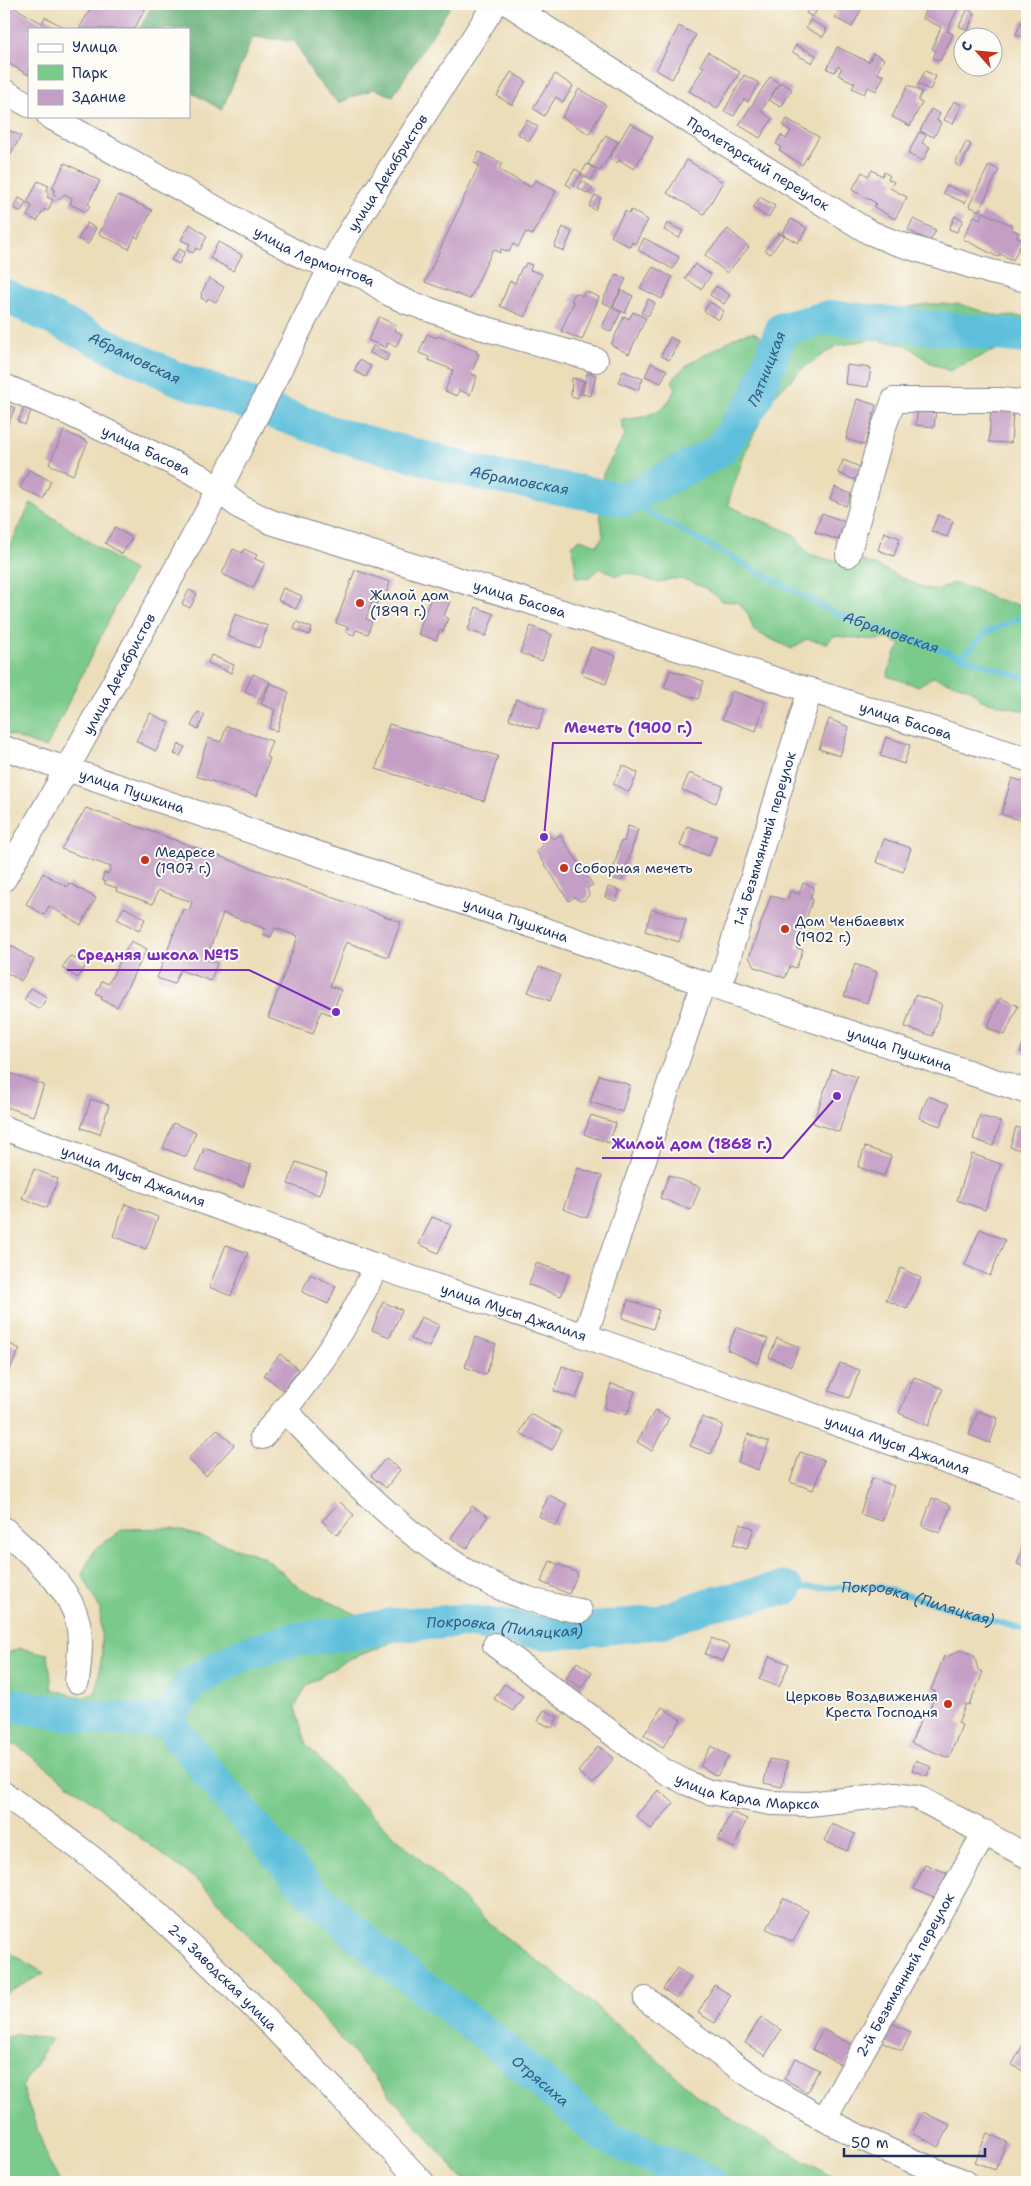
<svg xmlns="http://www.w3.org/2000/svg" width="1031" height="2186" viewBox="0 0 1031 2186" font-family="'Shantell Sans',sans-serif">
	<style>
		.green { fill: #7aca8b; stroke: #4a7c74 }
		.forest { fill: #63ae77; stroke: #3f6e6a }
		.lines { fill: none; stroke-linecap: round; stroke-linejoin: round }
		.stream { stroke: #5dbfdb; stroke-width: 5.5 }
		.river { stroke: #5dbfdb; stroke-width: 34 }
		.building { fill: #c49ec4 }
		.minor-casing { stroke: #84868c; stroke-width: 26 }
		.minor { stroke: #fff; stroke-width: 24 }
		.poi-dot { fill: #c8321e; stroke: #fdfcf7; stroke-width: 2 }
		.labels { text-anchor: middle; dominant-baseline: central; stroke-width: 4; stroke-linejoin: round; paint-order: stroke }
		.street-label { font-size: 14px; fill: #1b2f5e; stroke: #fdfcf7 }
		.poi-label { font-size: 14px; fill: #1b2f5e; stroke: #fdfcf7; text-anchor: start }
		.water-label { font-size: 15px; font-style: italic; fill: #2f5a84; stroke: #fdfcf7 }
		.leader { fill: none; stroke: #7b2cbf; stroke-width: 2 }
		.callout-dot { fill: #7b2cbf; stroke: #fdfcf7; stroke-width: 2 }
		.callout-label { font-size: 15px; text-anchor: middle; font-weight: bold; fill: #7b2cbf; stroke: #fdfcf7; stroke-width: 4; stroke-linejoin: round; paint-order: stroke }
	</style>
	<rect width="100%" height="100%" fill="#fdfcf7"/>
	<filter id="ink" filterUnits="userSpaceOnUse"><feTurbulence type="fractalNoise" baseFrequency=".02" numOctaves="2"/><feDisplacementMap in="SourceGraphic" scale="10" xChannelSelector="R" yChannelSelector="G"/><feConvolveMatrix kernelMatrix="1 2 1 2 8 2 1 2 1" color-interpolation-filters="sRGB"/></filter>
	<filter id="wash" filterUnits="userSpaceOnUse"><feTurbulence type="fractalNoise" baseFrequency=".0096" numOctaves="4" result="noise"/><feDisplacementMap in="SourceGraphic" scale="20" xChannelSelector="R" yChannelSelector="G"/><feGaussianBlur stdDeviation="1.12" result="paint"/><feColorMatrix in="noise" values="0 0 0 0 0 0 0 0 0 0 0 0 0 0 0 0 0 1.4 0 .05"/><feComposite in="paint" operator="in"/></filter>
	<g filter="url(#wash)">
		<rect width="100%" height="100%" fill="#ecddb9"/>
		<path class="green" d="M927,304H960L993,315L1027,317V370L1023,353L1012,345L988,353L949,371L929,362L906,345L871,339L836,346L803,368L773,397L747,447L729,500V506L795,535L807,553L829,560L856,559L877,566L924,588L939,590L952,583L975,589L992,598L1027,607V712L981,700L970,689L933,677L918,686L887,676L894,656L901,645L890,639L876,640L834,636L827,643L807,639L792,649L754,631L748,614L737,602L721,601C708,586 678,572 659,583L628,573L616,576L600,568L590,577L577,578L572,545L580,539L597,545L603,536L599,505L603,474L625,435L621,420C645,417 668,414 675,387L672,381C684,364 700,357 719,347C732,340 738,333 754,332C771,345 769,337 785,334C791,333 795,337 802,334L798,321L806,316H826L850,311L875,313Z
			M31,503L133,571L46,748L4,733V558Z
			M173,1528L264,1557L300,1588L358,1615L424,1623L388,1644L347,1660L307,1685L295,1707L306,1744L360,1804L500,1933L579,1992L653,2055L698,2096L759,2136L831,2175L849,2182H466L304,1997L202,1884L19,1747L4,1741V1655L19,1648L48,1654L52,1689L82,1698L96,1692L102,1654L100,1609L82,1574L94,1550L123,1529Z
			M4,1949L44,1973L4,1995Z
			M18,2034L51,2039L22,2087L49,2162L60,2182H4V2038Z"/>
		<path class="forest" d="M153,4H452L393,96L374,89L338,103L314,77L295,41L253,37L222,110L189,91V29H139Z"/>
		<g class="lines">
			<g class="stream">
				<path id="s1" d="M625,500L837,614L1027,679"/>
				<path d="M962,657L985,633L1027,615"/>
				<path id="s2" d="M786,1588L880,1587L1027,1631"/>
				<path d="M656,2159L662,2182"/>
			</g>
			<g class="river">
				<path id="s3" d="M4,295L176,378L335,434L487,475L625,500L719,451L755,400L782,329L830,317L1027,337"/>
				<path id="s4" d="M4,1704L103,1719L167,1721L190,1684L243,1654L297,1639L353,1633L392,1625L464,1621L545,1633L604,1628L660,1622L707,1605L786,1588"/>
				<path id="s5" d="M167,1721L218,1785L310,1891L384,1958L483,2032L606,2137L709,2182"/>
			</g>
		</g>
		<g id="blocks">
			<path class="building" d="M4,4H8L42,23L45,17L67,29H29V75L4,61Z
				M93,4H148L134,29H79Z
				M811,4H820L813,17L806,13Z
				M843,4H848L861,10L852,27L835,18Z
				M929,4H960L947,31L953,34L940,61L933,58L936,51L932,49L941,27L922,18Z
				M968,9L974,13L968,31L959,26Z
				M1023,19L1027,21V25L1022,37L1016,34Z
				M810,20L827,29L823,37L806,28Z
				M679,26L696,35L672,79L656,70Z
				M964,33V35L968,38H964V52L956,48Z
				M796,45L816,55L812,63L792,52Z
				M837,47L869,62L873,53L884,59L877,73L884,76L876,91L868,87L864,94L852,88L855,83L838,75L842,68L838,66L835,72L827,69Z
				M708,52L740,72L717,109L689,91L704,67L700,65Z
				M925,71L936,76L930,90L918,84Z
				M511,72L526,81L512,105L497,96Z
				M555,74L573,86L563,102L556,97L544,116L533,108Z
				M744,75L759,83L748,102L744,99L734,116L724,111Z
				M770,77L779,83L761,111L772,119L760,138L739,125Z
				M781,82L792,89L781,107L769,100Z
				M908,85L922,92L918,101L922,103L910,126L892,117Z
				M579,89L606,105L589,134L562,117Z
				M954,101L962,105L953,124L944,120Z
				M931,109L940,114L937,120L941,123L934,137L920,131Z
				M787,119L819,137L802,165L779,150L781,147L776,144L781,135L786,139L791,131L783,126Z
				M527,120L538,127L529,141L518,134Z
				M630,123L653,137L634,169L619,160L617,163L609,158Z
				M4,128L21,136L4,166Z
				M919,132L926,135L922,143L930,147L923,161L908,154Z
				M606,135L618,142L600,171L588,164Z
				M966,142L971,144L961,167L955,164Z
				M479,152L502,163L499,170L531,187L535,180L556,191L532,235L526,232L518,247L513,244L509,252L501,249L500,253L493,249L470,299L425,282L479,165L474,163Z
				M687,160L723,182L704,214L667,193Z
				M65,163L100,181L88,204L90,205L86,212L70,204L72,198L64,194L60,200L53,193L55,189L52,188Z
				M587,164L597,170L591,180L581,174Z
				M989,165L999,170L979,211L969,206Z
				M575,169L582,173L572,188L566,184Z
				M872,170L882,176L884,172L890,176L888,179L894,182L890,188L907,197L895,219L874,207L876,203L852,190L862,172L868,176Z
				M38,181L49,186L46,192L49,194L47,197L53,200L48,211L44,209L37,221L27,216L32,206L27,203Z
				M582,181L593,188L589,194L578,188Z
				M947,185L968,195L965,203L943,193Z
				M118,195L152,210L138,238L135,236L129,249L99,234Z
				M595,195L601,198L595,210L589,206Z
				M760,197L775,206L768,218L753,208Z
				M19,198L26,202L21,212L14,208Z
				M631,210L648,220L635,244L632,242L630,247L611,236L625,211L629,214Z
				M983,212L1013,226L1011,229L1019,233L1017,237L1023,240L1013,260L1000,254L998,257L963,239L974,216L980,219Z
				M955,216L963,220L957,232L949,229Z
				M791,219L807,228L798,243L782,234Z
				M913,219L936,230L930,241L908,230Z
				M87,223L96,228L88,244L78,239Z
				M667,223L683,231L679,238L664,230Z
				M190,224L207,236L200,250L196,248L193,253L187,250L190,244L181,240Z
				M563,227L572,232L564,251L554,247Z
				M728,229L749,247L727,273L705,255Z
				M779,233L784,236L770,254L765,250Z
				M644,238L679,257L673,269L638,250Z
				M218,242L242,255L233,271L210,258Z
				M179,249L185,252L179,264L171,260Z
				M526,263L532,265L530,270L542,274L525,317L500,306L510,281L515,283L522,267H524Z
				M695,264L711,275L701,289L685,278Z
				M653,267L672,277L662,299L640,288Z
				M616,274L626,279L612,307L602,302Z
				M209,278L224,287L216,302L208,298L207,301L201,298L202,295L201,294Z
				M716,286L730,295L724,304L710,295Z
				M621,290L633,296L625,313L613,307Z
				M585,291L599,297L582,340L561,331L574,302L571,301L575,293L583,296Z
				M648,299L655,303L648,316L641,313Z
				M710,302L724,311L718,320L704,311Z
				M611,308L621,312L611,332L602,327Z
				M633,312L646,318L629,354L611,345L624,316L629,319Z
				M379,317L396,325L394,330L402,334L396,347L388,343L386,348L368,340Z
				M427,334L437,338L438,336L477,351L476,353L479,354L471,374L477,376L470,395L459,390L457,396L445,391L453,370L428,360L429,357L419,353Z
				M670,337L679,342L669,360L661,356Z
				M373,346L389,354L386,361L370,353Z
				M359,360L371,366L366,377L354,371Z
				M651,363L667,370L661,383L645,376Z
				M847,365L871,368L868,387L845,384Z
				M623,371L643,379L638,390L618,382Z
				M587,373L596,375L591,396L582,394Z
				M572,378L584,381L578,398L571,396Z
				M857,399L876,405L865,445L846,439Z
				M4,403L15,408L4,434Z
				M918,407L936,409L934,427L916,425Z
				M24,408L31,411L25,425L18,422Z
				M991,409L1013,411L1011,443L989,442Z
				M64,431L88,442L73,475L49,464Z
				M843,460L860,467L855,480L838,473Z
				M29,470L51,481L43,499L20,488Z
				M835,487L851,494L846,506L830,499Z
				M822,513L845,522L838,540L815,532Z
				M938,515L953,521L947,537L931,531Z
				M115,527L132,538L122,554L105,543Z
				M884,532L900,538L894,556L878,550Z
				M233,549L242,553L244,549L257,555L255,559L265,563L253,588L222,574Z
				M355,570L390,582L386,595L381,593L377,604L372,602L366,619L372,621L368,634L356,630L354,635L346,632L348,627L336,623Z
				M283,588L302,596L296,609L278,600Z
				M189,590L197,594L190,608L182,604Z
				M432,594L450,601L444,616L448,618L443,632L440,630L436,640L418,634Z
				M476,607L494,614L486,636L468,630Z
				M235,614L268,626L259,648L227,636Z
				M297,622L312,628L309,635L294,629Z
				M531,626L552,635L542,661L520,653Z
				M591,647L616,656L606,684L581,675Z
				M211,655L234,665L231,673L208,663Z
				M670,670L704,681L698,699L664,688Z
				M253,674L270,682L261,699L245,691Z
				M270,683L289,692L277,731L269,729L275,710L261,704Z
				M732,691L765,702L756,731L722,719Z
				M516,699L545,709L538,729L509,719Z
				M198,712L205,715L198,729L191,726Z
				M150,713L170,723L156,751L136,741Z
				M829,719L849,727L840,756L819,749Z
				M389,724L498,756L484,801L376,769Z
				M227,726L272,741L266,757L270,758L257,796L196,776L208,738L221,742Z
				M886,737L910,745L904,764L880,756Z
				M179,744L185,747L180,756L174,754Z
				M623,765L638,773L629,792L613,784Z
				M689,773L723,786L716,803L682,790Z
				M1012,778L1027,783L1026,822L1001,814Z
				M86,808L401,922L388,957L346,942L330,986L341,990L332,1015L321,1011L313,1034L268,1018L298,936L275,928L271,937L263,934L265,929L223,913L206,959L217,963L211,981L180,970L174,984L157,978L183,909L189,911L192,902L158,890L153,904L116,891L117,888L105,884V882L102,880L104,873L108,874L111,867L61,849Z
				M628,826L638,829L622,881L611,878L621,841L624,842Z
				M687,826L716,836L709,856L680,846Z
				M548,835L554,839L560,835L593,885L587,888L589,895L585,900L580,901L574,897L569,901L536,851L542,847L541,839Z
				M884,839L911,848L903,872L876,862Z
				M43,873L67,887L69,883L96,898L81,925L49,906L44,915L26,904Z
				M803,883L814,887L810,898L813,899L796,948L803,950L796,968L790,966L785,978L755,967L749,957L771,895L787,901L790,891L799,894Z
				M608,887L620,890L616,901L605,897Z
				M124,907L145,919L139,931L117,919Z
				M652,909L686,920L679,942L645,931Z
				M4,941L34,960L21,981L4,971L6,965L4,963Z
				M131,941L147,949L117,1007L101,999L102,997L96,994L102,981L108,984Z
				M70,956L86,965L78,978L62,968Z
				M855,964L877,972L867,1003L844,996Z
				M539,967L560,975L550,1001L528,992Z
				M31,988L47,997L40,1009L24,1000Z
				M915,995L942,1004L933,1036L905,1027Z
				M1000,998L1018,1006L1005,1035L987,1028Z
				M1027,1031V1054L1020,1052Z
				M832,1069L857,1077L839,1132L813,1123Z
				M6,1072L44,1085L33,1116L4,1106V1079Z
				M599,1075L630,1085L622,1112L590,1102Z
				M928,1096L949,1104L940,1126L919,1118Z
				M91,1099L109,1105L100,1134L81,1128Z
				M591,1115L616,1123L609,1143L584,1134Z
				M980,1116L1001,1122L993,1146L973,1139Z
				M173,1123L196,1132L186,1157L163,1148Z
				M1016,1127L1027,1131V1152L1010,1147Z
				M865,1147L891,1156L884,1176L858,1167Z
				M204,1148L251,1165L243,1187L196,1170Z
				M972,1154L1001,1164L985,1210L957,1200Z
				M296,1162L327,1173L319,1195L288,1184Z
				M578,1168L602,1176L587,1218L563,1209Z
				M34,1169L58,1179L47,1208L22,1198Z
				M669,1175L700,1187L691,1210L660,1198Z
				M125,1204L158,1217L146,1249L113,1236Z
				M432,1217L451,1225L438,1253L419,1244Z
				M980,1229L1005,1240L990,1276L965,1265Z
				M226,1245L248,1253L231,1296L209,1287Z
				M536,1263L569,1274L561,1296L529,1285Z
				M901,1268L921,1278L907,1309L886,1300Z
				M310,1274L336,1286L328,1304L302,1292Z
				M628,1300L659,1310L653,1329L622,1318Z
				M383,1302L402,1310L390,1337L372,1330Z
				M421,1317L439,1325L429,1347L411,1339Z
				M736,1327L768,1339L758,1363L727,1350Z
				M475,1337L496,1344L486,1375L465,1367Z
				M777,1338L799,1347L791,1366L769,1357Z
				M4,1341L20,1349L9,1371L4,1369Z
				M280,1354L299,1370L283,1390L264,1375Z
				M840,1363L860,1370L849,1398L829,1391Z
				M562,1366L585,1374L576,1398L554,1391Z
				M914,1377L943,1389L928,1426L899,1413Z
				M611,1384L635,1391L627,1415L604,1408Z
				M655,1410L669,1418L652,1451L637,1442Z
				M978,1411L998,1418L990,1443L969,1435Z
				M530,1414L562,1430L552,1450L520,1433Z
				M702,1417L723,1425L711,1454L690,1446Z
				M217,1429L234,1445L206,1476L188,1459Z
				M748,1434L769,1442L758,1470L738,1462Z
				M800,1452L824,1460L813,1490L790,1482Z
				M386,1458L400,1470L386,1488L371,1476Z
				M872,1478L894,1486L882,1521L860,1514Z
				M549,1495L567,1504L556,1526L539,1516Z
				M932,1498L951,1505L940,1533L922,1526Z
				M340,1502L354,1515L337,1535L322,1521Z
				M472,1506L488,1516L467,1548L451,1538Z
				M740,1524L754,1528L747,1549L733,1545Z
				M1027,1535V1568L1017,1564Z
				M550,1561L578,1573L569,1594L541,1582Z
				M712,1638L730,1646L723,1661L705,1654Z
				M960,1650L974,1655L978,1670L983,1672L969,1705L966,1704L958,1723L962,1725L949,1758L911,1743L925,1710L929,1711L936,1692L931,1690L944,1656L947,1657Z
				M770,1656L789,1664L779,1687L759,1679Z
				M577,1662L592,1672L581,1688L566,1678Z
				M504,1684L523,1696L513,1711L494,1699Z
				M662,1707L681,1720L663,1747L644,1735Z
				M544,1710L558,1717L552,1728L538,1721Z
				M598,1746L614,1758L593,1784L578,1772Z
				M711,1746L729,1756L717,1776L700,1766Z
				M769,1759L787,1762L782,1787L764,1783Z
				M916,1760L931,1767L927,1776L912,1770Z
				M658,1790L674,1803L651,1829L636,1816Z
				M731,1812L747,1819L734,1848L718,1840Z
				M832,1824L855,1834L847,1851L824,1841Z
				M925,1864L947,1873L936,1899L914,1889Z
				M783,1898L808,1911L793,1942L767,1929Z
				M677,1968L691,1977L677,1998L663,1989Z
				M714,1985L731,1995L715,2023L698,2013Z
				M761,2017L781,2030L765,2056L745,2043Z
				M887,2021L911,2032L902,2051L879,2040Z
				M823,2029L856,2047L845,2067L812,2049Z
				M1027,2037V2073L1012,2065Z
				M796,2058L819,2070L807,2092L784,2079Z
				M923,2112L950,2125L939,2147L912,2133Z
				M987,2133L1007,2142L995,2170L975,2162Z"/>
		</g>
	</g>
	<g filter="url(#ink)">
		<use href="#blocks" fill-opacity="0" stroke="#84868c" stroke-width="1"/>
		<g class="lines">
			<g class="minor-casing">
				<g id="minor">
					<path id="s6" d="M509,4L694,124L869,232L893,242L991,272L1027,280"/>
					<path d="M4,91L29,105"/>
					<path id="s7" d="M49,116L304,257L365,277L390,294L407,302L480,327L596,360"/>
					<path id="s8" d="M4,386L66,412L200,476L240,507L271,522L537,604L1027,759"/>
					<path d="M848,555L883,429L894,400H1001L1027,403"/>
					<path id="s9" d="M4,748L1027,1092"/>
					<path id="s10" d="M4,879L67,769L219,490L344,241L495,4"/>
					<path id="s11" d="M719,988L810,690"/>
					<path id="s12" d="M4,1128L376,1266L585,1336L1027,1490"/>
					<path d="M585,1336L703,983"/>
					<path d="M285,1410C356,1485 430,1567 532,1600C548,1605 564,1608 580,1611"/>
					<path d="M262,1437C306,1385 349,1329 376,1266"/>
					<path d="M4,1529C30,1555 70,1585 78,1623C82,1642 79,1662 77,1681"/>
					<path id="s13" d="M495,1645L613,1734L664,1771L687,1783L709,1792L771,1803L809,1804L897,1794L917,1797L1027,1856"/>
					<path id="s14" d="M4,1794C44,1823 85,1850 122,1883C228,1975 325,2081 422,2182"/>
					<path d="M646,1999C692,2034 737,2069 786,2098C843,2131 904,2159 965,2182"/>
					<path id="s15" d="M825,2118L985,1832"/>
				</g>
			</g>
			<use href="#minor" class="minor"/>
		</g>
	</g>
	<g class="poi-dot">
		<circle cx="360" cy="603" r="5"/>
		<circle cx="145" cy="860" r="5"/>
		<circle cx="564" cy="868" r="5"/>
		<circle cx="785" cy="929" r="5"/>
		<circle cx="948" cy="1704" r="5"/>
	</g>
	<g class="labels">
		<g class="street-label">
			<text stroke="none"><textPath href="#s6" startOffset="296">Пролетарский переулок</textPath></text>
			<text stroke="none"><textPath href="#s10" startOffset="804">улица Декабристов</textPath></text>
			<text stroke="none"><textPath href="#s7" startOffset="301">улица Лермонтова</textPath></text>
			<text stroke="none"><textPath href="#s8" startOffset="156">улица Басова</textPath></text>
			<text stroke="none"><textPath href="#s8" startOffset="561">улица Басова</textPath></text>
			<text stroke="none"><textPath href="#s10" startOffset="235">улица Декабристов</textPath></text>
			<text stroke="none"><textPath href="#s8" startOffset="966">улица Басова</textPath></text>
			<text stroke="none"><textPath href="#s9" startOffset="135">улица Пушкина</textPath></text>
			<text stroke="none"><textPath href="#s11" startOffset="156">1-й Безымянный переулок</textPath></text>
			<text stroke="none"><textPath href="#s9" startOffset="540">улица Пушкина</textPath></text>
			<text stroke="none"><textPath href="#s9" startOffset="945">улица Пушкина</textPath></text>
			<text stroke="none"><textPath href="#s12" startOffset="138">улица Мусы Джалиля</textPath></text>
			<text stroke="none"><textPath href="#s12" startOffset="542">улица Мусы Джалиля</textPath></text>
			<text stroke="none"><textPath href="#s12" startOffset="948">улица Мусы Джалиля</textPath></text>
			<text stroke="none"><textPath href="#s13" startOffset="298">улица Карла Маркса</textPath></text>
			<text stroke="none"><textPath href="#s15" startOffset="164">2-й Безымянный переулок</textPath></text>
			<text stroke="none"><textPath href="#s14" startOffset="286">2-я Заводская улица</textPath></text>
		</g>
		<g class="poi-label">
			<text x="370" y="595">Жилой дом<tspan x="370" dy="16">(1899 г.)</tspan></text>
			<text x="155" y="852">Медресе<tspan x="155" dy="16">(1907 г.)</tspan></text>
			<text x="574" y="868">Соборная мечеть</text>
			<text x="795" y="921">Дом Ченбаевых<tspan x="795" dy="16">(1902 г.)</tspan></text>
			<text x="938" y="1696" text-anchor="end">Церковь Воздвижения<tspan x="938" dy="16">Креста Господня</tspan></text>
		</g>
		<g class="water-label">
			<text stroke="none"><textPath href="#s3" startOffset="145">Абрамовская</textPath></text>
			<text stroke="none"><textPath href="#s3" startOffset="859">Пятницкая</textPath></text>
			<text stroke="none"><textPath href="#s3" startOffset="550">Абрамовская</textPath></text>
			<text stroke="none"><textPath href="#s1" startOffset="298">Абрамовская</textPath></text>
			<text stroke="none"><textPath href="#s2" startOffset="134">Покровка (Пиляцкая)</textPath></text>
			<text stroke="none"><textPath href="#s4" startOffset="534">Покровка (Пиляцкая)</textPath></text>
			<text stroke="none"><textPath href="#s5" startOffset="521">Отрясиха</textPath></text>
		</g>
	</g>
	<path class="leader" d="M544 837L553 743H702M336 1012L249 970H67M837 1096L783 1158H602"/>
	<g class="callout-dot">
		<circle cx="544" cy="837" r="5"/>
		<circle cx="336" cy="1012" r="5"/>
		<circle cx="837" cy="1096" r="5"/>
	</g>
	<g class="callout-label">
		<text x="628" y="733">Мечеть (1900 г.)</text>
		<text x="158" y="960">Средняя школа №15</text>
		<text x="692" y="1149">Жилой дом (1868 г.)</text>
	</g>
	<rect width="1031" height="2186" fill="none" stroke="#fdfcf7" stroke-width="20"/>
	<rect x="28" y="28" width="162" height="90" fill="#fdfcf7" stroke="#a3aaba"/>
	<rect x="38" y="44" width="25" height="8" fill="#ffffff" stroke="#a3aaba"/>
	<text x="72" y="52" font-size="15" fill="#1b2f5e">Улица</text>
	<rect x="38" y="65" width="25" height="15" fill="#7aca8b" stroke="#a3aaba"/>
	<text x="72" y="78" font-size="15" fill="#1b2f5e">Парк</text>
	<rect x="38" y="90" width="25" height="15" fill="#c49ec4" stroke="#a3aaba"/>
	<text x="72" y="102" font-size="15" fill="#1b2f5e">Здание</text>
	<g transform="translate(978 52) rotate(297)"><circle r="24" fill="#fdfcf7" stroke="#a3aaba"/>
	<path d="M0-4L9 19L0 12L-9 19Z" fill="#c8321e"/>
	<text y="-8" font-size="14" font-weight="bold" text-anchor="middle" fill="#1b2f5e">С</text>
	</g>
	<path d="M844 2148v8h141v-8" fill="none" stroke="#1b2f5e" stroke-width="2.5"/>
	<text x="851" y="2148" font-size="15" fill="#1b2f5e" stroke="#fdfcf7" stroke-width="4" paint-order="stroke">50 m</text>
</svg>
